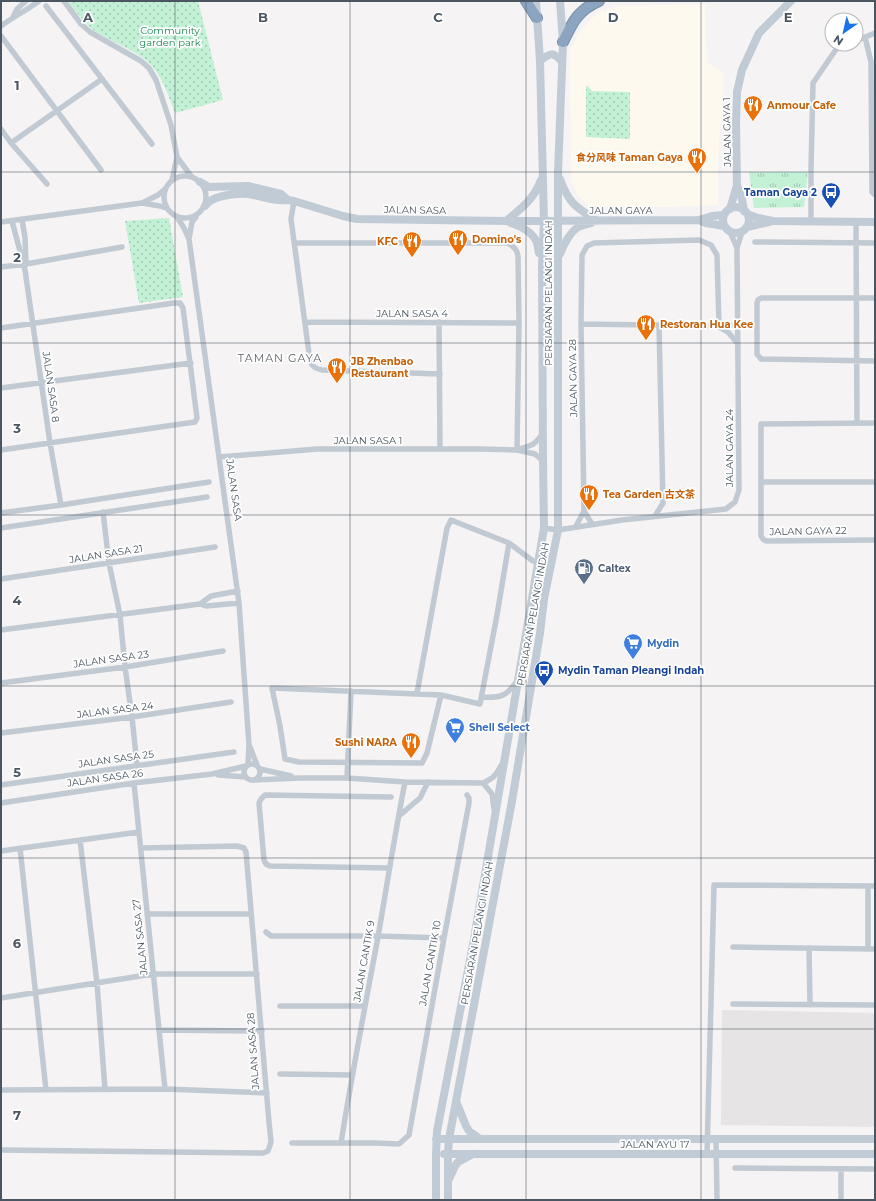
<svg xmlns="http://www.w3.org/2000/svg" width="876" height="1201" viewBox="0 0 876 1201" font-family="Montserrat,'Noto Sans SC',sans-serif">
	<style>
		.commercial { fill: #fdf9ef }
		.education { fill: #e6e4e5 }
		.grass { fill: url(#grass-tufts) }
		.park { fill: url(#park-dots) }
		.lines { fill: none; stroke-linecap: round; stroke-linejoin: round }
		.highway-casing { stroke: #7690ad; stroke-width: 12 }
		.street { stroke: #c1cad2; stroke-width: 5.5 }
		.secondary { stroke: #c1cbd6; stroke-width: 8 }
		.highway { stroke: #8ba5c1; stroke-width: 10 }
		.grid { fill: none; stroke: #4a5661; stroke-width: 1; stroke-opacity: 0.55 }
		.labels { text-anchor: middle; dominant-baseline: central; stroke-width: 3.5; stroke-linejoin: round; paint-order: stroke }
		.park-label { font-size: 10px; fill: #17864f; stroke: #fff }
		.food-label { font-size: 10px; font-weight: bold; fill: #c56008; stroke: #fff; text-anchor: start }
		.street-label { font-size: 10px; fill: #4a5661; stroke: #fff }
		.transit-label { font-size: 10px; font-weight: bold; fill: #164399; stroke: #fff; text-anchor: end }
		.service-label { font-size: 10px; font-weight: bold; fill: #4e5e75; stroke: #fff; text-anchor: start }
		.shop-label { font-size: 10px; font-weight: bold; fill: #366cbe; stroke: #fff; text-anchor: start }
		.neighbourhood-label { font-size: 11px; letter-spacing: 1px; fill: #5f6368; stroke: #fff }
		.grid-label { font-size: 13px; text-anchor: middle; font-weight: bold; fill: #4a5661; stroke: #fff; stroke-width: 3.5; stroke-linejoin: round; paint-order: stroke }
	</style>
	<defs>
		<pattern id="grass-tufts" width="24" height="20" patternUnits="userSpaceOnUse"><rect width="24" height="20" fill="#c3f1d5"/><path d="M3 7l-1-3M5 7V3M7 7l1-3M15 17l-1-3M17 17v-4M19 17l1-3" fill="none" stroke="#a0c6b0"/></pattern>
		<pattern id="park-dots" width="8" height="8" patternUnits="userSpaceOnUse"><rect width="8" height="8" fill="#c3f1d5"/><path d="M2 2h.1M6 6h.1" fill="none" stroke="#a0c6b0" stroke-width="1.8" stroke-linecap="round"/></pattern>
	</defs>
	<rect width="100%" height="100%" fill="#f5f3f3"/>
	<path class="commercial" d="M705,4L707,62L724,74L718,159V205L668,207H590L578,196L571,181L570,51L578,34L597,13L616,6Z"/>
	<path class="education" d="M722,1010L875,1013V1127L721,1125Z"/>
	<path class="grass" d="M749,172H808L804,207L754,208Z"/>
	<path class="park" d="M68,1H198L223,100L175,113C169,97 163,79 152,66C139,51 109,41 92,29C83,21 75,11 68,1Z
		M586,86H588L592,91L630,92V139L586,137Z
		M169,218L183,297L139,303L125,221Z"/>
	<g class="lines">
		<g class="highway-casing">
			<path id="highway" d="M526,1L537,18
				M563,42C572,23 578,10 599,1"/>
		</g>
		<path class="street" d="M64,1L81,24L90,32L141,61L149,68L156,80L171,125L177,157L172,180
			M46,6L152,144
			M13,17L17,9L26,1
			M1,26C13,17 27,10 39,1
			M1,36L101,170
			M865,37L871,62L872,192L875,195
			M856,41L875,33
			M1,129L11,143L47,184
			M11,143L102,79
			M177,157L191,176
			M164 197a21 21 0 1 1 42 0a21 21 0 1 1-42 0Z
			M294,201L291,219L310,361C312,367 316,369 322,370L440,374
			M142,203L160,206L166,208
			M177,217L184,228L189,239L239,603L249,745L248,764
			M22,219L25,238L26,264
			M12,221L25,270L50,443L61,505
			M811,221V169L813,83L837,48L847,44
			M1,222L142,203L158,195L165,189
			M856,222L857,423
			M730,232L737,248
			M189,239L192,222L196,217
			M755,242L875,243
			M295,243H508C514,247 517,249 518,256L519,323L517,450
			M1,267L26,264L122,247
			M875,298H761L758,300L757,303V354L761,359L875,361
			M305,322L519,323
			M439,322L440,449
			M581,324L719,326L737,325
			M719,327L728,332L738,344
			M1,328L174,303H180L183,308L197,418L195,422L1,450
			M1,388L191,363
			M875,423L761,424V536L763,539L766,541L875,540
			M520,449C532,445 535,445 543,433
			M219,457L317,449H479L517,450L535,454L543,461
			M761,482H875
			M584,511L592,524
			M103,512L109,563L120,615L125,667L132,717L137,765
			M1,513L61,505L209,482
			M655,516L663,503L659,325
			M576,526L584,511L581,324L582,255L587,246L594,243L699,240L711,245L717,255L719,326
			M1,528L207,497
			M544,528L558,530L622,520L726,509L735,502L739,490L737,248L742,232
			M1,579L215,547
			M200,604L211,596L238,591
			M1,630L200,604L206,606L239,603
			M1,683L125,667L223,651
			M417,693L447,528L451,520L509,543L533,561L539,563
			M441,695L427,753L422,763L299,762L285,759L280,726L272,688L441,695L480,704L497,615L509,543
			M482,697C500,698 506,697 517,681
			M1,733L132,717L231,702
			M250,747L257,765
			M244 772a8 8 0 1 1 16 0a8 8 0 1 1-16 0Z
			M260,769L291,776
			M218,775L246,777
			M347,778L351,691
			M254,780L300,778H347L405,782L483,783C494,778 496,775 502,764
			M134,783L165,1089
			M483,783L492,794L494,809
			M1,785L234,752
			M1,803L134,783L212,774L246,766
			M399,816L420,798L428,782
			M80,840L97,983L105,1089
			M20,848L46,1090
			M1,851L139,832
			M389,868L270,866L266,864L264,860L259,803L261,799L265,795L391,797
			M868,886V949
			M147,914H251
			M266,932L271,936H378L444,938
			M733,947L875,949
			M809,948L810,1005
			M1,998L153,974H257
			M733,1004L875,1005
			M280,1006H365
			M159,1030L262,1031
			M280,1074L352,1075
			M1,1090L165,1089L267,1093
			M716,1139L717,1200
			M292,1143H375L399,1144L409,1135L444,938L469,803V798L467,795
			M341,1143C352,1074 365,1006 378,937C387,885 395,833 405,782
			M1,1150L263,1153L268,1151L271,1142L269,1122L246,852L244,848L237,846L141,848
			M707,1154L714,885L875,886
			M735,1168L875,1169
			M841,1200V1169"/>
		<path class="secondary" d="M540,61C550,53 553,51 562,62
			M560,179C569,204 576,207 597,221
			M200,182L209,187L248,186L281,194L288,200L294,201L343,216L357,219L506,221L699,220L712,216L724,215
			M737,185L742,199L744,211
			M205,206C207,204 209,201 212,200C220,195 239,193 248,194C263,196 273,202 288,200
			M723 220a13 13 0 1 1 26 0a13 13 0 1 1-26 0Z
			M730,209L737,185L736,124L737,92L742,70L759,33L791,1
			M747,214L758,218L773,221L875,222
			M699,220L706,223L724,226
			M506,221C522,208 534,199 541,180
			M511,223C520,226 533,232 537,243C538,246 538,249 539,253
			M747,227L769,222
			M560,254C564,244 569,233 578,227C582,225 587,224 591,223
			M456,1101L466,1126L469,1131L480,1139
			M436,1139H875
			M444,1154H875
			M449,1179L455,1166L458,1162L473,1154
			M436,1200V1154L437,1131L474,939L544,528L543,461L542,266L544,221L540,61L536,1
			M448,1200V1154L449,1139L512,801L540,633L544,599L558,530V173L563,42L560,1"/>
		<use href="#highway" class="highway"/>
	</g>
	<path class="grid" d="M175,1V1200M350,1V1200M526,1V1200M701,1V1200M1,172H875M1,343H875M1,515H875M1,686H875M1,858H875M1,1029H875"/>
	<defs>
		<g id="restaurant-pin" transform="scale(1)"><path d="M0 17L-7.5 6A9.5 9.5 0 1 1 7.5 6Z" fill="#e8710a" stroke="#fff"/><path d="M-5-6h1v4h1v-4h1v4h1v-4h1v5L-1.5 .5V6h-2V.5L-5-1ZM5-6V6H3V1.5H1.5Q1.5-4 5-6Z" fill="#fff"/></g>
		<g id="bus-pin" transform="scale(1)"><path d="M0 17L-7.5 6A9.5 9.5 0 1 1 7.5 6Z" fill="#1a4fb4" stroke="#fff"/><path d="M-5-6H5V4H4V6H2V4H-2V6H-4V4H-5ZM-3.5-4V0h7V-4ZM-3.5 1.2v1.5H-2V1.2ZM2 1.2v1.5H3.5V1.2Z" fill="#fff"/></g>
		<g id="fuel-pin" transform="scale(1)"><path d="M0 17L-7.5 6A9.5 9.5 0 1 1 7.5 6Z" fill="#5c6f8a" stroke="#fff"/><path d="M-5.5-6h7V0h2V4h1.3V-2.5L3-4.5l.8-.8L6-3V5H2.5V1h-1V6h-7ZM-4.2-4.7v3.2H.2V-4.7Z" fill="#fff"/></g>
		<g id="supermarket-pin" transform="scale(1)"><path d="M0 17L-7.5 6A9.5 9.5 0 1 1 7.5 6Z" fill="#3f7fe0" stroke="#fff"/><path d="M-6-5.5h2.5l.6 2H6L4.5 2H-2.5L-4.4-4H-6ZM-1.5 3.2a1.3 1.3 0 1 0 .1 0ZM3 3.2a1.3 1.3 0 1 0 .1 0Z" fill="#fff"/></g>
	</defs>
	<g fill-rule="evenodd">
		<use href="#restaurant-pin" x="753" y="105"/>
		<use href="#restaurant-pin" x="697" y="157"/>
		<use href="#bus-pin" x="831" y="192"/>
		<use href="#restaurant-pin" x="458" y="239"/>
		<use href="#restaurant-pin" x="412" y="241"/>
		<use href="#restaurant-pin" x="646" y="324"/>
		<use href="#restaurant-pin" x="337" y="367"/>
		<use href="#restaurant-pin" x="589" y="494"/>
		<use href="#fuel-pin" x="584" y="568"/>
		<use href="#supermarket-pin" x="633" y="643"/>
		<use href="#bus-pin" x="544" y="670"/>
		<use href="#supermarket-pin" x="455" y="727"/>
		<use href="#restaurant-pin" x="411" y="742"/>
	</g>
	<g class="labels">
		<g class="park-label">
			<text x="170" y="30">Community<tspan x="170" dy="12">garden park</tspan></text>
		</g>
		<g class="food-label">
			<text x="767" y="105">Anmour Cafe</text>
			<text x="683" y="157" text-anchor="end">食分风味 Taman Gaya</text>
			<text x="472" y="239">Domino's</text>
			<text x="398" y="241" text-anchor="end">KFC</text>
			<text x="660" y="324">Restoran Hua Kee</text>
			<text x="351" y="361">JB Zhenbao<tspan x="351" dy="12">Restaurant</tspan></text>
			<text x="603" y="494">Tea Garden 古文茶</text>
			<text x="397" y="742" text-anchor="end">Sushi NARA</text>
		</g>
		<g class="street-label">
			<text transform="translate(727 132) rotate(-91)">JALAN GAYA 1</text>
			<text transform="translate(415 210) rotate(1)">JALAN SASA</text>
			<text x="621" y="210">JALAN GAYA</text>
			<text transform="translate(548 293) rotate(-90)">PERSIARAN PELANGI INDAH</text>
			<text x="412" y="313">JALAN SASA 4</text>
			<text transform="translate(573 378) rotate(-91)">JALAN GAYA 28</text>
			<text transform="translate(51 387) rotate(82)">JALAN SASA 8</text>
			<text x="368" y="440">JALAN SASA 1</text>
			<text transform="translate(729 448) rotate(-90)">JALAN GAYA 24</text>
			<text transform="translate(234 490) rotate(82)">JALAN SASA</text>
			<text transform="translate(808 531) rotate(-1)">JALAN GAYA 22</text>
			<text transform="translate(106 554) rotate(-9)">JALAN SASA 21</text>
			<text transform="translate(533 614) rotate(-80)">PERSIARAN PELANGI INDAH</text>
			<text transform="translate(111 659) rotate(-8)">JALAN SASA 23</text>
			<text transform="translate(115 710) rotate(-7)">JALAN SASA 24</text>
			<text transform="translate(116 759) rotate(-8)">JALAN SASA 25</text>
			<text transform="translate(105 778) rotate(-8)">JALAN SASA 26</text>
			<text transform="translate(477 933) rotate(-80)">PERSIARAN PELANGI INDAH</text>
			<text transform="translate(140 937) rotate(-96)">JALAN SASA 27</text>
			<text transform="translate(364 961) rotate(-80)">JALAN CANTIK 9</text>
			<text transform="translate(430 963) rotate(-80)">JALAN CANTIK 10</text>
			<text transform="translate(253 1051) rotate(-94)">JALAN SASA 28</text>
			<text x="655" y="1144">JALAN AYU 17</text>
		</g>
		<g class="transit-label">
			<text x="817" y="192">Taman Gaya 2</text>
			<text x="558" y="670" text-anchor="start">Mydin Taman Pleangi Indah</text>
		</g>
		<g class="service-label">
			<text x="598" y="568">Caltex</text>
		</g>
		<g class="shop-label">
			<text x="647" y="643">Mydin</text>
			<text x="469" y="727">Shell Select</text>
		</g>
		<g class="neighbourhood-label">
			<text x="280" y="358">TAMAN GAYA</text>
		</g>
	</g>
	<g class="grid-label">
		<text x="88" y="22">A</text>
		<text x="263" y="22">B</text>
		<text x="438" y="22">C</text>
		<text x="613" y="22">D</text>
		<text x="788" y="22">E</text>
		<text x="17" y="90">1</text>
		<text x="17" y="262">2</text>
		<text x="17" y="433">3</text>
		<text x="17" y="605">4</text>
		<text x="17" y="777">5</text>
		<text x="17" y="948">6</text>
		<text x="17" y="1120">7</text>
	</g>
	<rect width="876" height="1201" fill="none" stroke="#4a5661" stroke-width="4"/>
	<g transform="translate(844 32) rotate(214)"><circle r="19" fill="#ffffff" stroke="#b7bbc0"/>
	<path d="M0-3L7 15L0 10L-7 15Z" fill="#1a73e8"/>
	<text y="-6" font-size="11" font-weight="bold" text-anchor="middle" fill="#4a5661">N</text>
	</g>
</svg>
